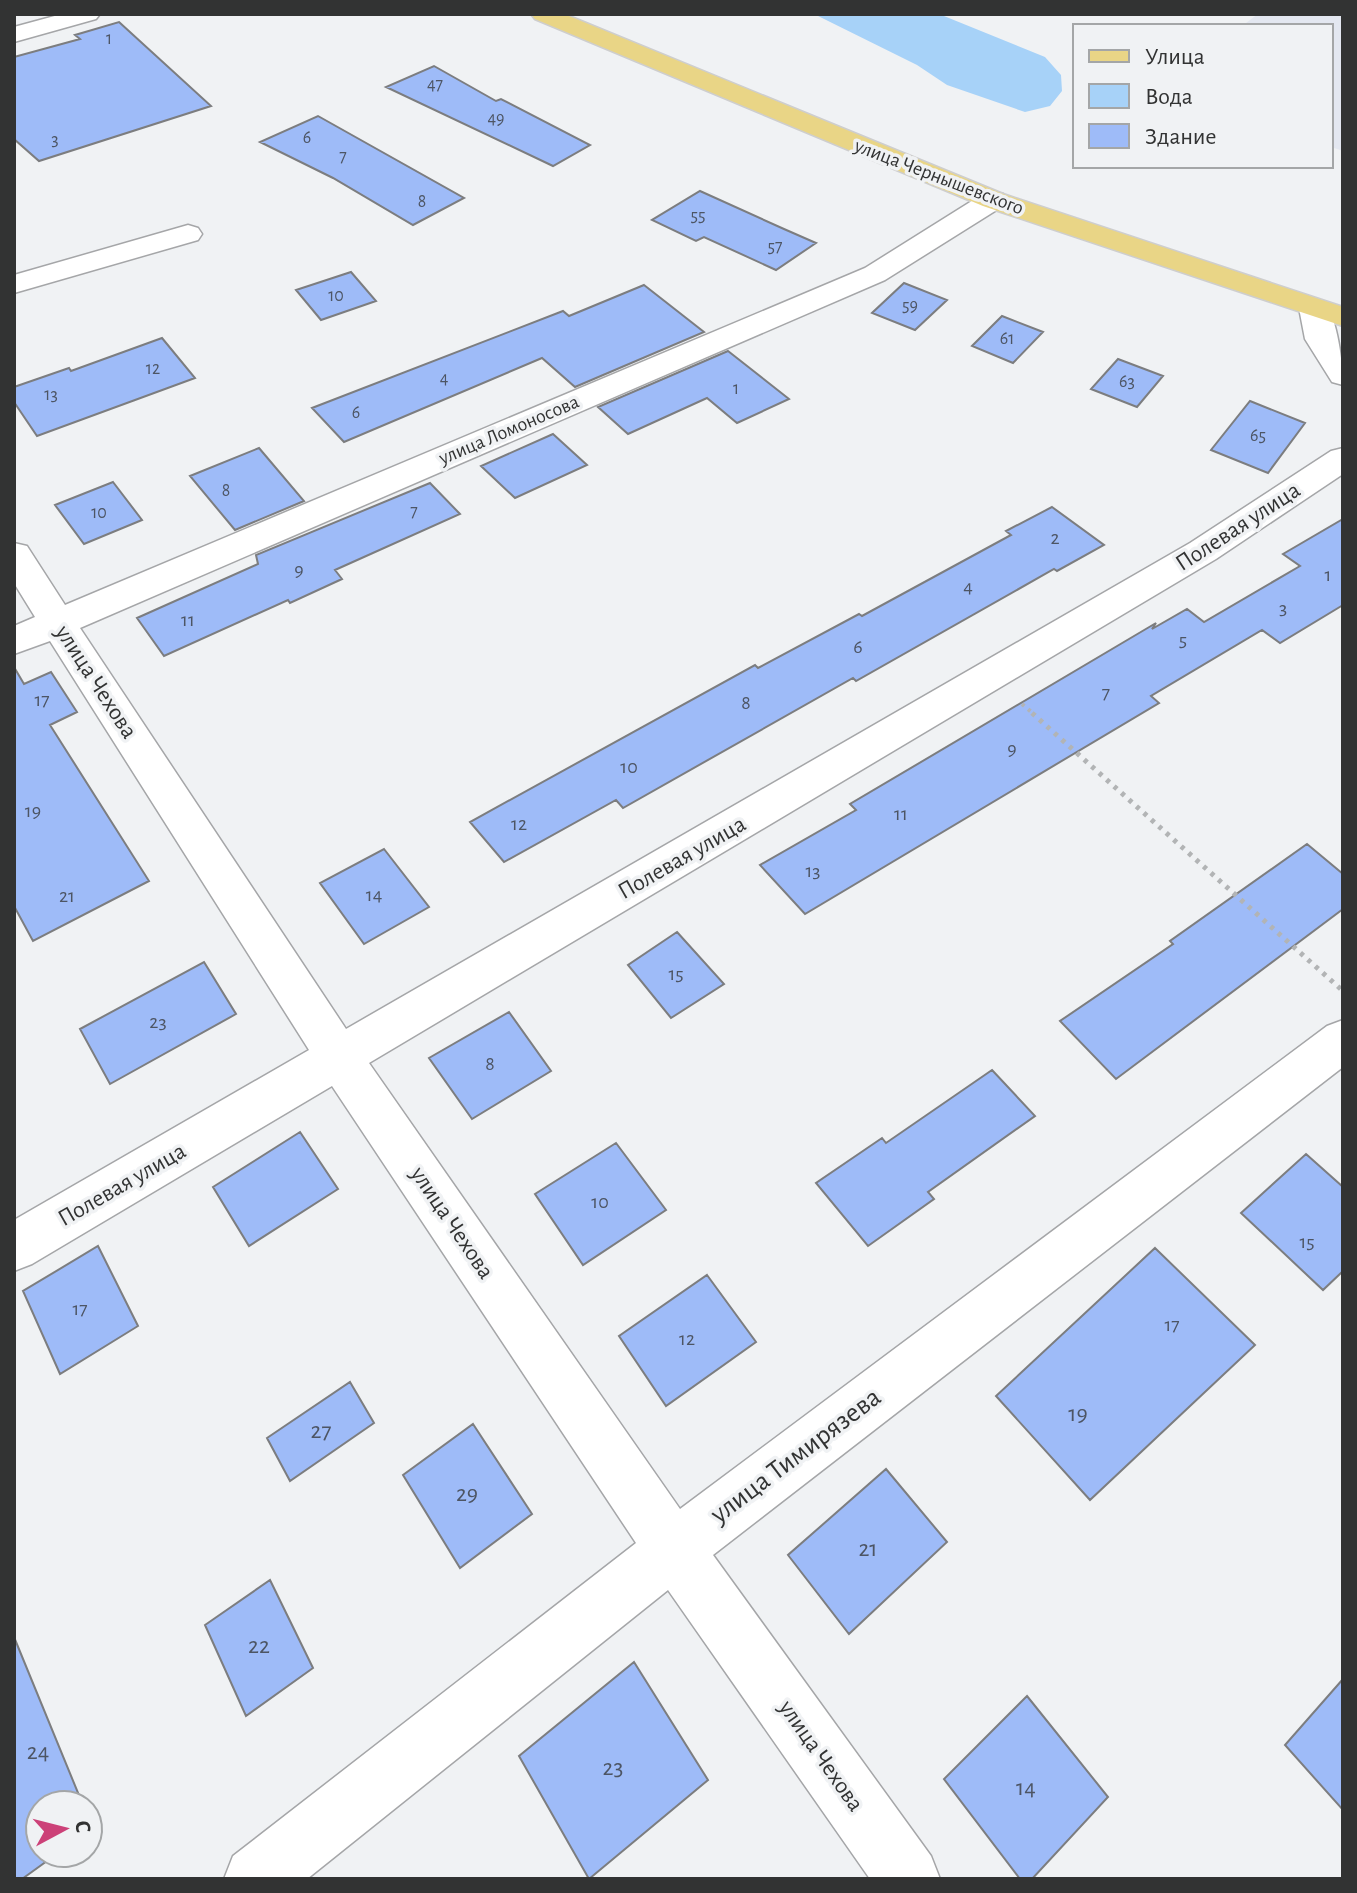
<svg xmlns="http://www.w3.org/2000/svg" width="1357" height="1893" viewBox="0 0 1357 1893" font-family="'Alegreya Sans',sans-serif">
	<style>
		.built { fill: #e3e7f0 }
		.water { fill: #a7d2f8 }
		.building { fill: #9ebbf8; stroke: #7c7d7f; stroke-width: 2 }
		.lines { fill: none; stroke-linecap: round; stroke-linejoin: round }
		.minor-casing { stroke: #a5a6a8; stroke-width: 3 }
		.major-casing { stroke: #cecece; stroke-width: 3 }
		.path-far1 { stroke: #b2b4b5; stroke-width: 4; stroke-dasharray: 3 5; stroke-linecap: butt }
		.path { stroke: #b2b4b5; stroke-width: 5; stroke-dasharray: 4 6; stroke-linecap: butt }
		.minor { fill: #fff; fill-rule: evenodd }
		.major { fill: #e9d586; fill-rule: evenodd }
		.labels { text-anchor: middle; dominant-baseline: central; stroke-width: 7; stroke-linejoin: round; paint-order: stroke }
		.far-number-label { font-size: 18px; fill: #4d5564 }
		.far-street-label { font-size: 20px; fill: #323333; stroke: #f0f2f4 }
		.number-label { font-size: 20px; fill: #4d5564 }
		.street-label { font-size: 24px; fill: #323333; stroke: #f0f2f4 }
		.near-number-label { font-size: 24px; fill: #4d5564 }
		.near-street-label { font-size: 28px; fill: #323333; stroke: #f0f2f4 }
	</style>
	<rect width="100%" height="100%" fill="#f0f2f4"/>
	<path class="built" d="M1258,14H1343V151L1331,147V26H1242Z"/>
	<path class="water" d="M814,14H939L1045,57L1061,75L1062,91L1050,106L1025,112L947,85L917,65Z"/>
	<path class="building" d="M119,22L211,106L39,161L14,139V57L80,39L75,35Z
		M434,66L496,101L501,99L590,145L553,166L386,87Z
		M318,116L464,198L413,225L333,178L260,142Z
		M700,191L784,229L816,243L776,270L704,237L696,241L652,220Z
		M351,272L376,301L321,320L296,290Z
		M904,283L947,300L915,330L872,313Z
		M644,285L704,332L575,387L542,358L344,442L312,408L563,311L569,316Z
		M1002,316L1043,332L1013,363L972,346Z
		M162,338L195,378L37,436L14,402V387L69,368L71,371Z
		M728,351L789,399L737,423L707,398L628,434L598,407Z
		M1118,359L1163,376L1137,407L1091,389Z
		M1250,401L1305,423L1268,473L1211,450Z
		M553,434L587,465L515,498L481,466Z
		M259,448L304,501L235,530L190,476Z
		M113,482L142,520L84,544L55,505Z
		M430,483L460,514L335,570L342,579L290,603L288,600L164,656L137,618L258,564L256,555Z
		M1052,507L1104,545L1057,571L1054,569L856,681L853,678L623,808L616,800L504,862L470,822L755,665L758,668L859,614L862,616L1011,535L1006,531Z
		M1343,519V605L1280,643L1262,630L1151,696L1159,703L805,914L760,865L856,810L850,804L1156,623L1152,629L1187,609L1204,622L1300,566L1283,554Z
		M14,667L24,684L51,672L77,712L50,725L149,881L33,941L14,906Z
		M1307,844L1343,874V909L1116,1079L1060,1021L1173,944L1170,941Z
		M384,849L429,907L364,944L320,883Z
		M677,932L724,984L671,1018L628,965Z
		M204,962L236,1014L110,1084L80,1029Z
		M509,1012L551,1071L472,1119L429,1058Z
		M992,1070L1035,1116L928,1192L934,1199L868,1246L816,1183L882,1138L886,1143Z
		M300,1132L338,1189L249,1246L213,1187Z
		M616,1143L666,1210L583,1265L535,1194Z
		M1306,1154L1343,1187V1271L1323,1290L1241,1213Z
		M98,1246L138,1326L60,1374L23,1291Z
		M1155,1248L1255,1345L1090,1500L996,1396Z
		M707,1275L756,1342L666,1406L619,1336Z
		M350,1382L374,1423L290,1481L267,1438Z
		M473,1424L532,1514L460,1568L403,1475Z
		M886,1469L947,1542L849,1634L788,1555Z
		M270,1580L313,1668L246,1716L205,1625Z
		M14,1637L83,1805H40V1853H58L22,1879H14Z
		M634,1662L708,1780L589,1879L519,1756Z
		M1343,1679V1810L1285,1745Z
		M1027,1696L1108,1797L1032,1879H1020L944,1779Z"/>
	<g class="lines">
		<g class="minor-casing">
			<path id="minor" d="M62,14H100L96,19L14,42V27Z
				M993,192L1003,194L1007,200L1003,206L885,280L80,628L346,1029L1190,543L1331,451L1343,448V474L1216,559L369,1063L680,1509L1327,1026L1343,1020V1067L713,1555L931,1856L940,1879H870L668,1590L307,1879H224L233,1856L636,1543L332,1086L32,1264L14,1271V1220L309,1050L50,641L14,654V626L35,617L14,583V543L27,546L65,605L865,268L983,194Z
				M188,225L198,228L202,234L198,240L14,293V275Z
				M1314,299L1325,302C1337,320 1343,362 1343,385L1332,382L1305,339L1299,308L1303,302Z"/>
		</g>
		<g class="major-casing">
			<path id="major" d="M531,14H564L1003,194L1343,307V326L983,206L535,19Z"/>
		</g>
		<path class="path-far1" d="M1022,704L1035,715"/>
		<path class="path" d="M1032,713L1343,991"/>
		<use href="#minor" class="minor"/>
		<use href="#major" class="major"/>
	</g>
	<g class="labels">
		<g class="far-number-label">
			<text x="109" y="39">1</text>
			<text x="435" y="85">47</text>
			<text x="496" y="119">49</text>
			<text x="307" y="138">6</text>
			<text x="55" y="140">3</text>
			<text x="343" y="157">7</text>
			<text x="422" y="202">8</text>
			<text x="698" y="216">55</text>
			<text x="775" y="247">57</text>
			<text x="336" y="296">10</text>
			<text x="910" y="306">59</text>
			<text x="1007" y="339">61</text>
			<text x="153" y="369">12</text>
			<text x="444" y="379">4</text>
			<text x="1127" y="382">63</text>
			<text x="736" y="389">1</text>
			<text x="51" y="395">13</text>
			<text x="356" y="413">6</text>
			<text x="1258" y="436">65</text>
			<text x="226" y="491">8</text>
			<text x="414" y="512">7</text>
			<text x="99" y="513">10</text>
		</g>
		<g class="far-street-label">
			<text transform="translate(939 177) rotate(21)">улица Чернышевского</text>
			<text transform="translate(509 430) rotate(-23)">улица Ломоносова</text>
		</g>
		<g class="number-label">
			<text x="1055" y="538">2</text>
			<text x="299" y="570">9</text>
			<text x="1328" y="575">1</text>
			<text x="968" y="587">4</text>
			<text x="1283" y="608">3</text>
			<text x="188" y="620">11</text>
			<text x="1183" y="640">5</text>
			<text x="858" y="647">6</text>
			<text x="1106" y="693">7</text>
			<text x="42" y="700">17</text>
			<text x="746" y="703">8</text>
			<text x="1012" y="749">9</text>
			<text x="629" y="767">10</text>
			<text x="33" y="811">19</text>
			<text x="901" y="814">11</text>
			<text x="519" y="824">12</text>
			<text x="813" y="871">13</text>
			<text x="374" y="895">14</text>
			<text x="67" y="896">21</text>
			<text x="676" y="974">15</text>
			<text x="158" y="1022">23</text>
			<text x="490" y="1064">8</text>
			<text x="600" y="1202">10</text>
			<text x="1307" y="1242">15</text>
			<text x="80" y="1309">17</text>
			<text x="1172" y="1325">17</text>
			<text x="687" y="1339">12</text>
		</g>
		<g class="street-label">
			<text transform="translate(1238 527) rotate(-33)">Полевая улица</text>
			<text transform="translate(96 682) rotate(57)">улица Чехова</text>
			<text transform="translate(682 858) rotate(-30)">Полевая улица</text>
			<text transform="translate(122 1185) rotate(-30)">Полевая улица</text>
			<text transform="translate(452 1223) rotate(56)">улица Чехова</text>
			<text transform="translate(821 1756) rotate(55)">улица Чехова</text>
		</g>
		<g class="near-number-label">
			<text x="1078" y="1414">19</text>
			<text x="321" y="1431">27</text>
			<text x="467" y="1494">29</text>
			<text x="868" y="1549">21</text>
			<text x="259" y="1646">22</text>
			<text x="38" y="1752">24</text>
			<text x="613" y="1768">23</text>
			<text x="1026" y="1788">14</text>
		</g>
		<g class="near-street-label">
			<text transform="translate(796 1456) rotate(-37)">улица Тимирязева</text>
		</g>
	</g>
	<rect width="1357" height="1893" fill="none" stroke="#323333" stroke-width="32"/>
	<rect x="1073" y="24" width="260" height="144" fill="#f0f2f4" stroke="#a4a6a7" stroke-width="2"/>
	<rect x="1089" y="50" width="40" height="12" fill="#e9d586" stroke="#a4a6a7" stroke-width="2"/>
	<text x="1145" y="64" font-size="24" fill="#323333">Улица</text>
	<rect x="1089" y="84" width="40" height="24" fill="#a7d2f8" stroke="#a4a6a7" stroke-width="2"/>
	<text x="1145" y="104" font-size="24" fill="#323333">Вода</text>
	<rect x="1089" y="124" width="40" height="24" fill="#9ebbf8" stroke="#a4a6a7" stroke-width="2"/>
	<text x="1145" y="144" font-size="24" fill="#323333">Здание</text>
	<g transform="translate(64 1829) rotate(83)"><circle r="38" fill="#f0f2f4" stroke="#a4a6a7" stroke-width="2"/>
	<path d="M0-6L14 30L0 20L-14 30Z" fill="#cc4178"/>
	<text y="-12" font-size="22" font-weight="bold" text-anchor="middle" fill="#323333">С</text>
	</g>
</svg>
